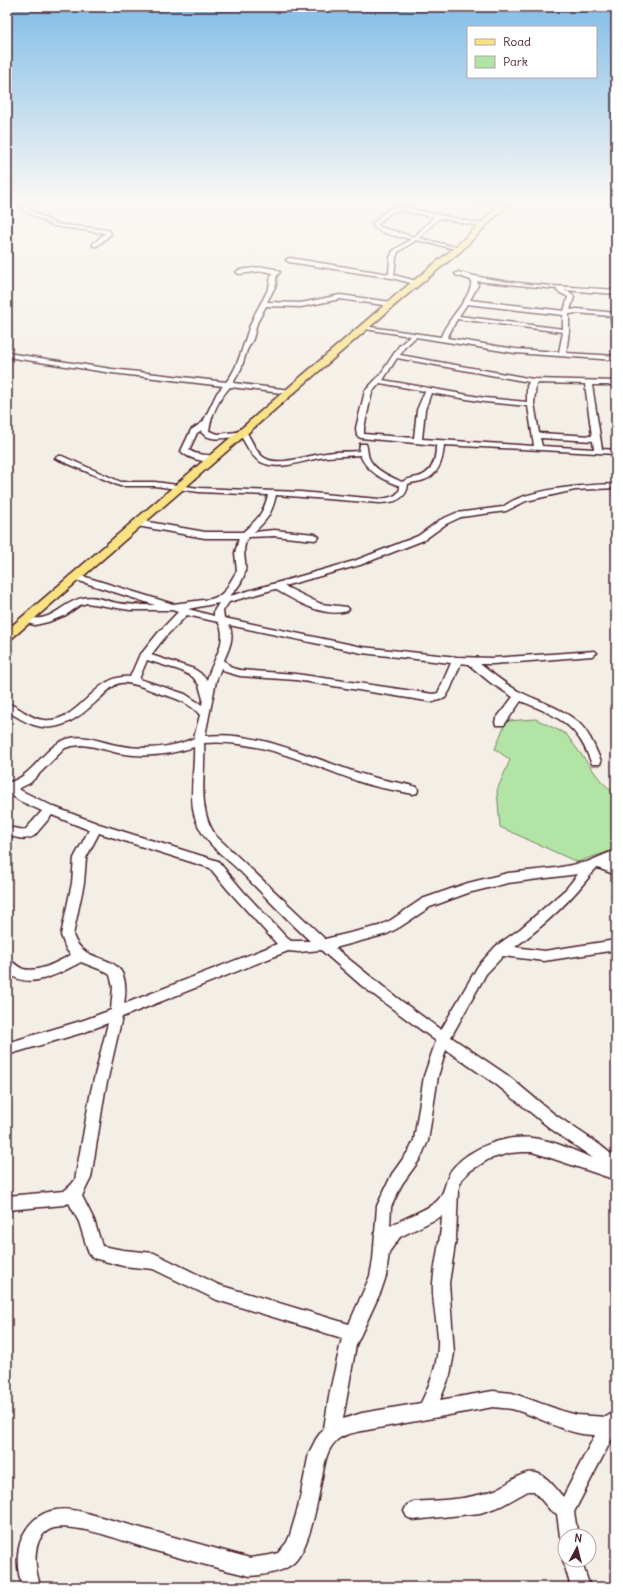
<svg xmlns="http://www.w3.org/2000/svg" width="623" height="1594" viewBox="0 0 623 1594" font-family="Delius,sans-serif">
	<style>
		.green { fill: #b2e4a5; stroke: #7e8268 }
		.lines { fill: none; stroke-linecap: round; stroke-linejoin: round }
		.minor-casing { stroke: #4a1f2b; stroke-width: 3 }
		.major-casing { stroke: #4a1f2b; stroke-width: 3 }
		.minor { fill: #fff; fill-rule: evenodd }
		.major { fill: #f8e281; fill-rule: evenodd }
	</style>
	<rect width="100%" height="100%" fill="#f4efe6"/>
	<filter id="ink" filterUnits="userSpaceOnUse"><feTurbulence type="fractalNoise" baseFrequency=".025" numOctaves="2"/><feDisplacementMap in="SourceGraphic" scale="8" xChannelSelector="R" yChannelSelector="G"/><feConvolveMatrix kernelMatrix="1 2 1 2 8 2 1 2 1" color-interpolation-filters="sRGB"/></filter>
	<g filter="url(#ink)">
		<path class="green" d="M536,719L566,734L601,781L616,795V849L577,862L500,827L497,790L510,760L495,749L506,721Z"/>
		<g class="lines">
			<g class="minor-casing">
				<path id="minor" d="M33,202H40L28,209L56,224L108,230L110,231L111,234L97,246H93V244L105,233L53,226L21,209Z
					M474,202H486L505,207L502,209Z
					M397,206L487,225L484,227L439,218L419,238L460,248V250L416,240L398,252L396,258L394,275L420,282L421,283L418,285L392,278L289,262L286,260L289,258L389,274L390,258L393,251L411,239C398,236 380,235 372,224L386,211ZM398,210L434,217L414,237L380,227L378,224L390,213Z
					M263,267L275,269L280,272L276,277V285L267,302L301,303L340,295L391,302L394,304L391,306L340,299L301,307L266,306L257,323L253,339L247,350L241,369L233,383L291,390L295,392L291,394L230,387C219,399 211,415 209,431L218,434L246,431C251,439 255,451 263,457C278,468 308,455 326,453C337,451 348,452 359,451L360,444H366C368,449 367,455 370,460C376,471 391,477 402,482C407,479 412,478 418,477C433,473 436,459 436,445L361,438L357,436L356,428L365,391L380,375L399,346L410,336L365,329L363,328V326L441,337C446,320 474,296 471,280L456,275L455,274L458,272C509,286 564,286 616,290V294L564,290L571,293L574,297L570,310L577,309L616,313V331L613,329L610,316L577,313L569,314V331L566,353L616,356V360L515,353L416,337L404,348L400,355L533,379L616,381V385H592L602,449L616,450V454L444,445C443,460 439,475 424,480C419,482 413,482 408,484C407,500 393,503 379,503L276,495C272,513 267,520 254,532L274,530L315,534L319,537L315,540L274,536L248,537C240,552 247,559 245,571C244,580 236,590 230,596L354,561L418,536L440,520L456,513L503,507C526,488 587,485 616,484V488L575,490L526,501L506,511L461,517L446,524L424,540L360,565L284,586L321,604L347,607L349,609L347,611C323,618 296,601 275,589L229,602L223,611L224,618L362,647L457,657L493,658L595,651L597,653L592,656L493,664H480C493,674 506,685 520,692C540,702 563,708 580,724C590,734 595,748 601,761L600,764H592C588,755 585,746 579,738C566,718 542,710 521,701L504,725H496L495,722L496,719L513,697L491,683L468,664L461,663L450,690L445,698L433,702L296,680L240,676L226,672L221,668L216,681L205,736C260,730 314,760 365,775C381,780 397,782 413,786L417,787L418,790L417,793L413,794C395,790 377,788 360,782C311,765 257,738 204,743C206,774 196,808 216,836L325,939L379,926L391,920L422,899L468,883L508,873L556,868L587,862L616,850V860L611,863L616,865V875L598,868L595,869C573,899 545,925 515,947L544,951L616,940V950L544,961L503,956L486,974L451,1037L507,1075L554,1114L600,1145L616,1158V1180L545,1156L532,1152H522L510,1153L489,1159L470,1171L462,1179L458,1190L456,1238L449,1283L454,1353L450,1375L440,1400L493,1391L512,1393L562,1411L577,1415L606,1417L616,1411V1431L574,1512L578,1536H565V1543L563,1542L560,1536L557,1514L550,1510L534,1491H528L501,1506L480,1513L413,1520L407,1517L404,1511L407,1505L413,1502C440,1500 469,1500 495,1490C507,1486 522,1469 536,1473C549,1477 555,1488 563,1497L595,1435C565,1435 540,1416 512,1409C506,1408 499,1408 493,1407L362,1431C353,1433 344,1434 337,1440C326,1450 325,1463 322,1477C318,1498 310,1552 291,1565C279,1573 264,1575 250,1576C216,1568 183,1559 149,1549C126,1542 78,1523 54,1528C30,1534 34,1570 41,1587H23C10,1557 21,1515 56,1510C68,1508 80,1511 90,1514L250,1558L270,1555L278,1553L287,1542L290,1535L298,1508L309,1453L316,1439L324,1428L330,1391L342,1338L217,1300L153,1269L123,1266L93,1258L89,1254L79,1222L69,1203L64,1205L7,1210V1196L64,1191L71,1185L75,1180L91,1091L108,1023L85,1032L7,1055V1043L84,1020L111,1010L113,987L110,975L104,971L81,962C60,973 28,992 7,972V958C13,961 17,967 23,969C39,973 57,962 71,955L66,949L61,935L72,883L74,858L89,830L52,815L34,836C25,841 17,838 7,835V827L25,830L42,811L20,801L7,792V783C35,777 43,744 71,738C86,735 101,742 116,745C142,750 170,749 194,738L200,715C190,703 176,698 161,694C150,690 131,681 120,683C112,685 105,694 98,700C81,716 59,734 34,725C24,722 16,716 7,711V703C20,707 30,719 44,720C80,724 94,673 130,677L140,654L142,653L158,633L178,612L172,610H130L87,603L80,605L66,615L48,622L35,625L23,622L21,620L26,617C53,624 61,602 83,598C94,595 106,601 117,603C129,605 142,605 155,605L73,579L72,577L76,574L173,604L211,599L219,596L225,591L235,574L237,571L235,553L239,538H205L137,526L133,523L137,520L205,532H243C258,519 263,514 268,495L199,492L155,486H120L55,458L59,456H62L121,482H155L199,488L300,492L379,499C388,498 400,497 400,486C384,480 367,472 360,455C349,456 337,456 326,457C305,459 279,473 259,461C250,455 246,444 241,436C228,437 211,443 201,432L202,430L197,433L189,450C198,457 211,453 218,458C209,465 188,459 181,451L191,430L203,422L217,393L223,386L112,373L7,357V353L112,369L226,382C239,368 244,340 251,323C256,310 264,299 269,287C271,281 269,278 273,273L263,271L239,274L236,272L239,270ZM477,281L557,289V291L568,297L564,311L470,300L478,285ZM467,304L563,315V329L459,316ZM457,319L563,332L559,352L515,349L447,338ZM397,358L529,382L527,386V402L485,398L383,380ZM380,383L425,391L417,410L414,438L364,434V428L372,392ZM536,383L585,384L592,436L539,433L534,403ZM431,393L485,402L528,406L534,446L422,439L425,410ZM540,438L593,441L594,449L542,446ZM219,603L214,611V616L188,609ZM187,615L218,622C230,640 211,663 207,680L200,673L194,669L151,655L165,637ZM229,625L362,653L451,663L438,693L433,694L296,674L240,670L232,668L224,660C229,649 235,636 229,625ZM147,660L179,670L193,677L199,685L203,699L202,705L185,694L139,679ZM82,745C94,746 106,750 118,753C144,758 169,755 194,747C195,769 189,792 194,814C201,841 222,854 241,872C264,895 286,919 310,941H291L287,938L243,891L218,861L99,824L54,807L18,789L30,783L65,748L72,746ZM99,833L210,868L228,890L277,944L124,1004C134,944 86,972 73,935L84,883L86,858ZM578,874L566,889L520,929L496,946L478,966L441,1030L396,997L335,948L387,934L400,927L430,907L468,893L508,883ZM321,950L362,986L436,1041L424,1076L414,1140L410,1149L392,1174L377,1206L373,1260L370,1276L349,1324L219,1285L154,1253L123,1250L102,1246L94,1220L82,1196L91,1178L105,1091L122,1017L288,951L299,952ZM446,1050L497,1085L551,1129L593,1158C574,1151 553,1140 532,1138C505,1135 472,1147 454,1167C444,1177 447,1193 436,1202C423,1212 405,1217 390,1226L391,1207L402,1184L420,1159L428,1141L438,1076ZM442,1216C441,1239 435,1260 433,1283C432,1302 437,1320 438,1338C439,1362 431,1382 421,1403L362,1413L343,1419L356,1345L381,1291L386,1276L389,1252L400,1237Z
					M565,1555V1560H581L590,1587H571L563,1560Z"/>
			</g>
			<g class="major-casing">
				<path id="major" d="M503,202H510L461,251L402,299L11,639L7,640V630L396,295L455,247Z"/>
			</g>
			<use href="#minor" class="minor"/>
			<use href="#major" class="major"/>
		</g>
	</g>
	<linearGradient id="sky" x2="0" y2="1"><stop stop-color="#81bde8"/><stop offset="0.47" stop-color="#faf8f4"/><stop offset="1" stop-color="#faf8f4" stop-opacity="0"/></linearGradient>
	<rect width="623" height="426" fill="url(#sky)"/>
	<rect width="623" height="1594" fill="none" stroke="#fff" stroke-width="24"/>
	<rect x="12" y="12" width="599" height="1570" fill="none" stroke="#4a1f2b" stroke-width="1.5" filter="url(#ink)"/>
	<rect x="467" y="26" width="130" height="52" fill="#ffffff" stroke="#b7a5aa"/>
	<rect x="475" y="39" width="20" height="6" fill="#f8e281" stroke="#b7a5aa"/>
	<text x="503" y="46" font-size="12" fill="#4a1f2b">Road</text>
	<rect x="475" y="56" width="20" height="12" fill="#b2e4a5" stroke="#b7a5aa"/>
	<text x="503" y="66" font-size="12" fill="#4a1f2b">Park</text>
	<g transform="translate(577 1548) rotate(7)"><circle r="19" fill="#ffffff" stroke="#b7a5aa"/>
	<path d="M0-3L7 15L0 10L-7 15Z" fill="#4a1f2b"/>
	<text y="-6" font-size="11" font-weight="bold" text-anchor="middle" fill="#4a1f2b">N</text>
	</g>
</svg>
